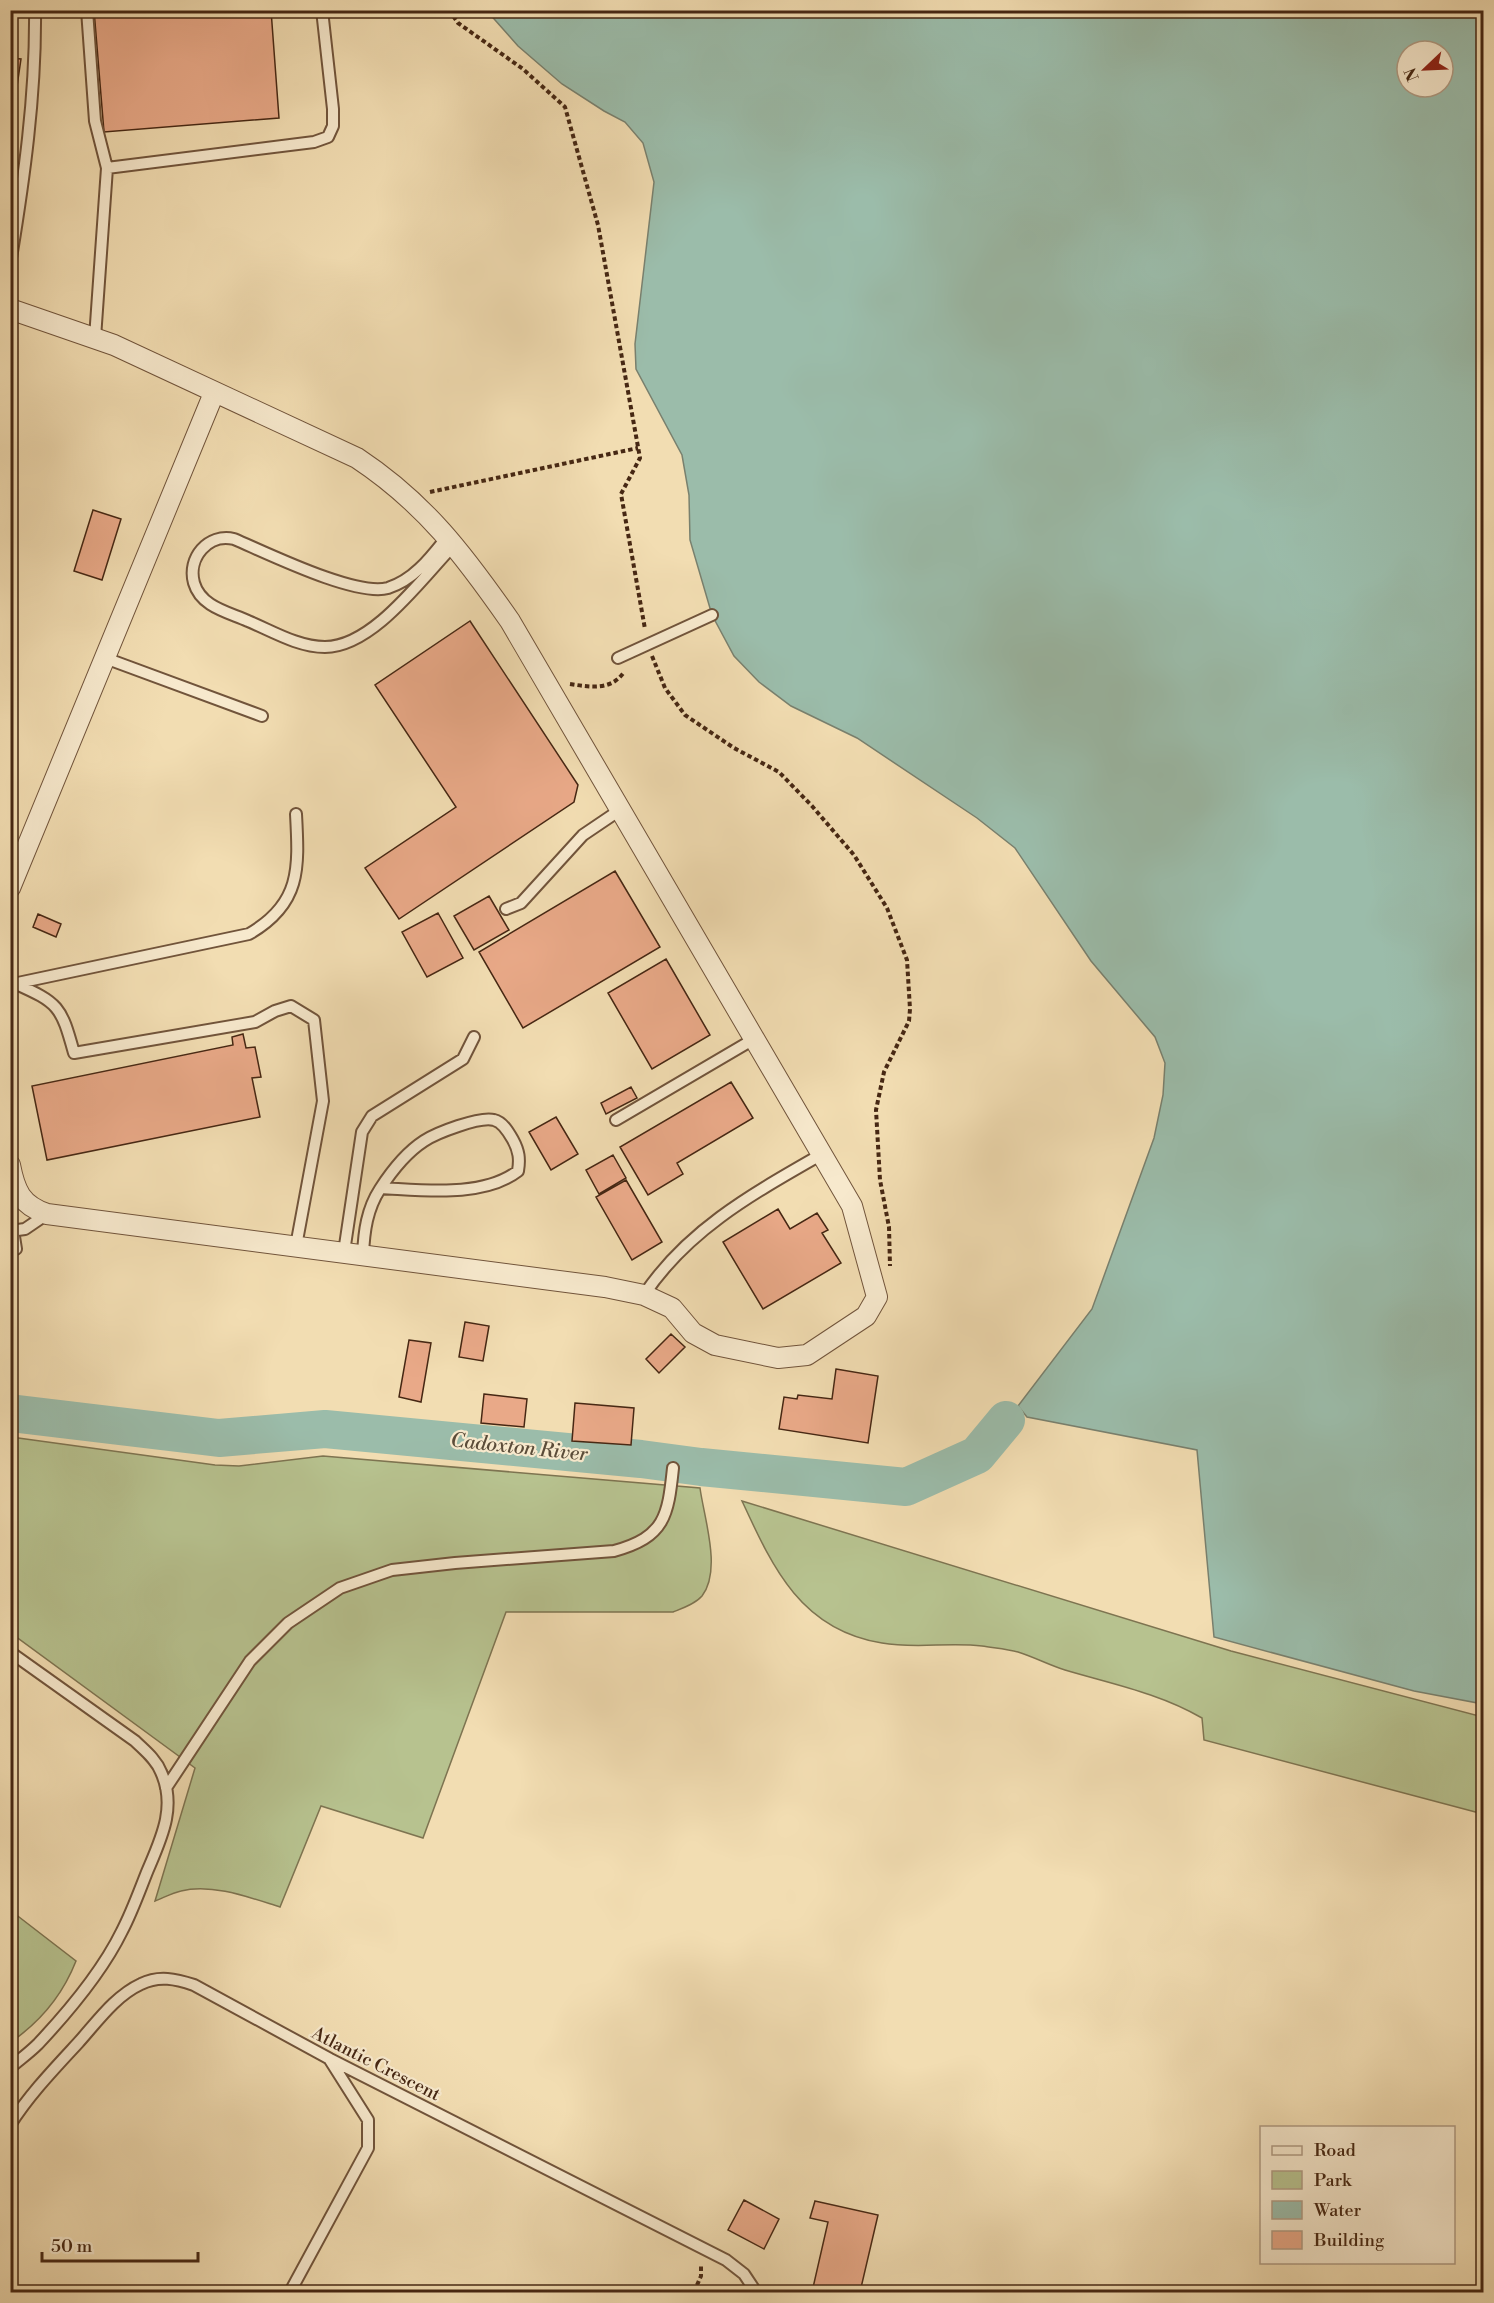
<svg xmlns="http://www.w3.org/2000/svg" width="1494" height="2303" viewBox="0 0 1494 2303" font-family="'Libre Bodoni',serif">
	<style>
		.green { fill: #b7c28f; stroke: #7e7451; stroke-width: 1.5 }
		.water { fill: #9bbcaa; stroke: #79806e; stroke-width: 1.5; fill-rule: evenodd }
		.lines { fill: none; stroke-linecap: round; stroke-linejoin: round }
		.river { stroke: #9bbcaa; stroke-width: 38 }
		.building { fill: #e9a988; stroke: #462713; stroke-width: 1.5 }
		.lane-casing { stroke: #71543b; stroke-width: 14 }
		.street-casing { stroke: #71543b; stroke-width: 22 }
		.path { stroke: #462713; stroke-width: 4; stroke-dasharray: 4.5 3; stroke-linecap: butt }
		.lane { stroke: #f7e9cd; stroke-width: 10 }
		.street { stroke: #f7e9cd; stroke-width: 20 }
		.labels { text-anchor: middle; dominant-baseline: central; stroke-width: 4.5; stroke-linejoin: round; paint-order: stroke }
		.street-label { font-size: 18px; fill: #462713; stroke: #f7e9cd }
		.water-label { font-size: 20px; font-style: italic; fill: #5b4c39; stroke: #f7e9cd }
	</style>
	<rect width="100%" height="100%" fill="#f2ddb2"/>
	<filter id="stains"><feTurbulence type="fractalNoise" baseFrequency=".00333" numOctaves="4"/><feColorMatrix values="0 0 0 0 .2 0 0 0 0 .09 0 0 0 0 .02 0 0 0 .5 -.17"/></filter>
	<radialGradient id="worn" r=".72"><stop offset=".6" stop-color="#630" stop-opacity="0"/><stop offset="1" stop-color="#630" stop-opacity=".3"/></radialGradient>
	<path class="green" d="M11,1437L215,1465L239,1466L323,1456L700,1488C704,1518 722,1570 702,1596C695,1604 683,1608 673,1612H506L423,1838L321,1806L280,1907C251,1898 212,1883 181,1891C172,1893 163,1898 155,1901L195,1768L11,1633Z
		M742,1501L1231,1651L1483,1717V1814L1204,1740L1202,1718C1159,1693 1112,1684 1065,1670C1049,1665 1034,1657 1018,1652C1007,1649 994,1648 982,1646C949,1642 914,1649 882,1643C801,1630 773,1568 742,1501Z
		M10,1910L76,1961C63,1994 40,2022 11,2042Z"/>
	<path class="water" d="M487,11H1483V1704L1414,1691L1214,1637L1197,1450L1027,1417L1018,1406L1092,1309L1154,1138L1163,1095L1165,1063L1155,1037L1091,961L1015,848L977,818L857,738L791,706L759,682L734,656L712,615L690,540L689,495L682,455L636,369L635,344L654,182L643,143L625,122L604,111L562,84L518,46ZM1407,51H1443V87H1407Z"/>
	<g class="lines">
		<path class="river" d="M10,1413L219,1438L325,1429L641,1459L701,1467L906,1487L977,1455L1006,1420"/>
	</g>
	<path class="building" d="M94,10H271L279,118L104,132Z
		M10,58L21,59L10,134Z
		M93,510L121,519L102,580L74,571Z
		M470,621L578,785L574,802L399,919L365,868L456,807L375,685Z
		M615,871L660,947L523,1028L479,952Z
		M489,896L509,930L474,950L454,916Z
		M438,913L463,958L427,977L402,932Z
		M38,914L61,924L56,937L33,927Z
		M666,959L710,1035L652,1069L608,993Z
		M243,1034L246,1048L255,1047L261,1077L252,1078L260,1117L47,1160L32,1086L233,1045L232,1037Z
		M731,1082L753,1118L677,1163L683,1174L648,1195L620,1147Z
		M631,1087L637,1098L606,1114L601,1103Z
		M556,1117L578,1154L551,1170L529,1132Z
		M613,1155L626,1178L599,1194L586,1170Z
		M626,1180L662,1242L632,1260L596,1197Z
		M778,1209L790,1229L817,1213L828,1230L822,1233L841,1263L763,1309L723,1242Z
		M465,1322L489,1326L483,1361L459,1357Z
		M671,1334L685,1347L659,1373L646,1359Z
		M409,1340L431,1343L421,1402L399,1397Z
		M836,1369L878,1376L868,1443L779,1429L784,1397L797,1399L798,1395L832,1399Z
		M484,1394L527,1399L524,1427L481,1423Z
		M575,1403L634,1408L631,1445L572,1441Z
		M744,2200L779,2219L764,2249L728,2230Z
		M815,2201L878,2215L860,2292H812L828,2222L810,2218Z"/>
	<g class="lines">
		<g class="lane-casing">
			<path id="lane" d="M87,10L95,121L107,168L95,338
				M107,168L314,142L328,137L333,126V109L322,10
				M10,264C24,180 36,95 35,10
				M447,537C431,557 414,580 388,588C356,597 267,553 234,539C208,533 187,558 194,583C201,607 228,612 248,621C272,631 298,647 325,647C373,647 422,578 454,545
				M105,658L262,716
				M618,658L712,615
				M506,909L521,903L583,835L620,810
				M14,983C59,1003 61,1006 74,1053L255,1022L275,1011L291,1006L314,1020L323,1101L296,1246
				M13,984L249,934C301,904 299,869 296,814
				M616,1120L754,1039
				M13,1230L16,1249
				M10,1231L25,1229L47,1214
				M344,1252L362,1132L372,1116L463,1059L474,1037
				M363,1255C364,1231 367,1209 380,1189C391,1172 407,1152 424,1141C436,1133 480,1116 494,1120C503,1122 509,1133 513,1140C519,1151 520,1159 518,1171C483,1198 423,1190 381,1188
				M644,1295C688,1229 754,1193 822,1154
				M10,1652L135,1741C144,1750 156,1759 161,1772C177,1807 161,1839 147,1872C139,1892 132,1912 122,1931C102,1972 69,2011 38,2044C29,2053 19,2060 10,2068
				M166,1788L250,1661L288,1623L340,1588L392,1570L455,1563L614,1551C665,1537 668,1516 673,1468
				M10,2125C29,2095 54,2069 78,2043C97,2022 115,1996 141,1984C159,1975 176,1979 194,1985L330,2059L726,2260L744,2274L756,2292
				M290,2292L368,2148V2120L330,2060"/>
		</g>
		<g class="street-casing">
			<path id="street" d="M10,309L114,345L357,458C425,503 464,555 510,621L852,1206L877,1297L866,1316L807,1355L778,1358L715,1345L693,1333L672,1308L644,1295L605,1287L47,1214C21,1205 15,1191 10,1165
				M10,888L214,393"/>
		</g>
		<path class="path" d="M449,10L458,23L523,69L565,107L598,225L640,458L621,494L645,629
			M430,492L638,448
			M652,656L665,688L685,715L734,748L779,772L812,806L854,855L887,908L907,960L910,1009L909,1021L884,1072L876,1110L880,1180L889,1227L890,1266
			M570,684C590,687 611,691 624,672
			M694,2292L701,2276V2264"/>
		<use href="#lane" class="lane"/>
		<use href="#street" class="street"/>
	</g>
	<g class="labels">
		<g class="street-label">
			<text transform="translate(376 2064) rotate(27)">Atlantic Crescent</text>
		</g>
		<g class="water-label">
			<text transform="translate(519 1448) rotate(6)">Cadoxton River</text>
		</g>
	</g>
	<rect width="1494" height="2303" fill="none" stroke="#f2ddb2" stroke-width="36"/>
	<rect x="12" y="12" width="1470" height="2279" fill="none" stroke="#462713" stroke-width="3"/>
	<rect x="18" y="18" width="1458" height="2267" fill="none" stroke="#462713" stroke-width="1.5"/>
	<rect x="1260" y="2126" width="195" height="138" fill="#f7e9cd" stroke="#b09b83" stroke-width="1.5"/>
	<rect x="1272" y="2146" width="30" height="9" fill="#f7e9cd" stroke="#b09b83" stroke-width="1.5"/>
	<text x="1314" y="2156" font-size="18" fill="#462713">Road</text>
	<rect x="1272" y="2171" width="30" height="18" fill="#b7c28f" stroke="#b09b83" stroke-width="1.5"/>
	<text x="1314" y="2186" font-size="18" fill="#462713">Park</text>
	<rect x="1272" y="2201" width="30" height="18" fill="#9bbcaa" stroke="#b09b83" stroke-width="1.5"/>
	<text x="1314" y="2216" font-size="18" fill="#462713">Water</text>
	<rect x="1272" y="2231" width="30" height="18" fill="#e9a988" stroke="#b09b83" stroke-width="1.5"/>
	<text x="1314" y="2246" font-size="18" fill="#462713">Building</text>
	<g transform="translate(1425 69) rotate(247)"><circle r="28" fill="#f7e9cd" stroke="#b09b83" stroke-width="1.5"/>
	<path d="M0-4.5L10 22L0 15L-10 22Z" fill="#8f2418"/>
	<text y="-9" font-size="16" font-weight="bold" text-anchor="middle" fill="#462713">N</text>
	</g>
	<path d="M42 2252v9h156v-9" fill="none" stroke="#462713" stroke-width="3"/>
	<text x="51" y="2252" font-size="18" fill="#462713" stroke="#f7e9cd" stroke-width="4.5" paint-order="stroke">50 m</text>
	<rect width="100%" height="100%" filter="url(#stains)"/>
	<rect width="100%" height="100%" fill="url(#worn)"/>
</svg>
